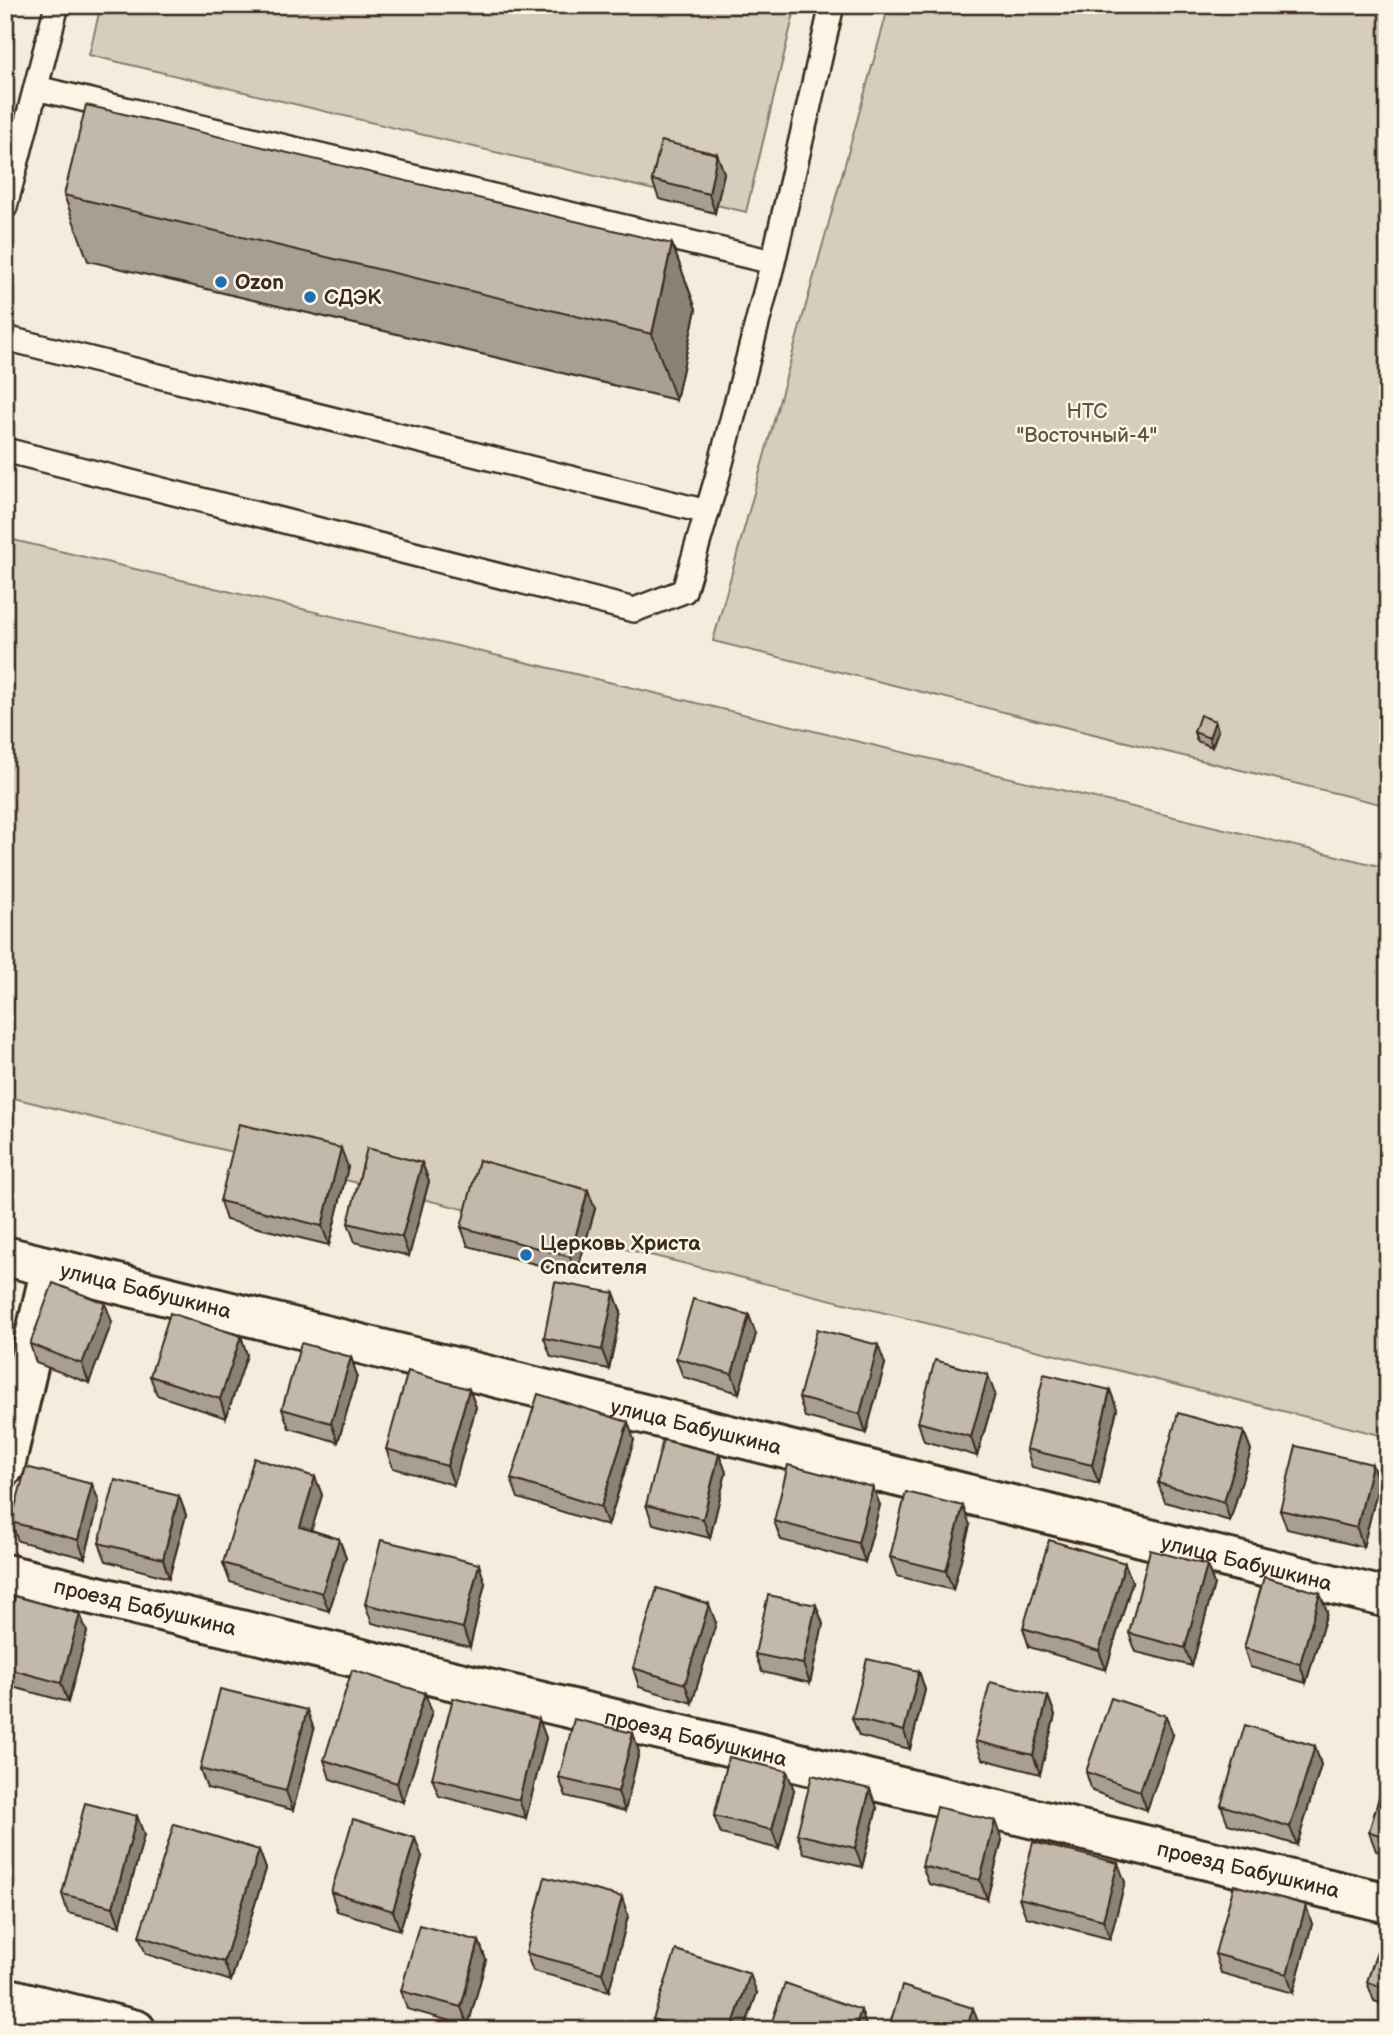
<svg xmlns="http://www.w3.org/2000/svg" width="1393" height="2035" viewBox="0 0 1393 2035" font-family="'Balsamiq Sans',sans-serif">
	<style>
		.green { fill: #d6cdbd; stroke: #887c6e; stroke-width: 2 }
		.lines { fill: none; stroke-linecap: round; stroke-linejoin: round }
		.service-casing { stroke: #3b2a1e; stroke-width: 28 }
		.minor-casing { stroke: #3b2a1e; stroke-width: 44 }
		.service { stroke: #fcf5e5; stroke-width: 23 }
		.minor { stroke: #fcf5e5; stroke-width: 38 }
		.wall { fill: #a89f92; stroke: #3b2a1e; stroke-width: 2 }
		.shaded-wall { fill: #888277; stroke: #3b2a1e; stroke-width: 2 }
		.building { fill: #c3b9aa; stroke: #3b2a1e; stroke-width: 2 }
		.poi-dot { fill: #1f6fb2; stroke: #fcf5e5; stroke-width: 2.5 }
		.labels { text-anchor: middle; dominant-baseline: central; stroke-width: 5; stroke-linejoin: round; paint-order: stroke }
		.poi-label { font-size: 21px; font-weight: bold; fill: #3b2a1e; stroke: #fcf5e5; text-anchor: start }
		.park-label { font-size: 21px; fill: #625346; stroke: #fcf5e5 }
		.street-label { font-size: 21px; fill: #3b2a1e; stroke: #fcf5e5 }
	</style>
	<rect width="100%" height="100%" fill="#f4eddd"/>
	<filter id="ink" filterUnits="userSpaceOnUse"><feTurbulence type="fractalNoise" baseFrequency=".0143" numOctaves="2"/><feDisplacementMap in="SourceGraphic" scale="14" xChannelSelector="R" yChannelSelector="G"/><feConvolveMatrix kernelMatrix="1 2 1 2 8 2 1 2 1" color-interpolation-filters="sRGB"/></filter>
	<g filter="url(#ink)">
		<path class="green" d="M101,5H796L746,212L89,55Z
			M889,5H1388V806L713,641Z
			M5,538L1388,868V1437L5,1096Z"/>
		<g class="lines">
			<g class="service-casing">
				<path id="service" d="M5,207L57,5
					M773,262L832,5
					M5,338L707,512
					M5,450L634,610L684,591L717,478L773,262L36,88"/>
			</g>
			<g class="minor-casing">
				<g id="minor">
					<path id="s1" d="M5,1256L1388,1598"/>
					<path d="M5,1466L51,1267"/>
					<path id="s2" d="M5,1574L1388,1903"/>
					<path d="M5,1997L136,2030"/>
				</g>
			</g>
			<use href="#service" class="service"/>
			<use href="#minor" class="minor"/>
		</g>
		<path class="wall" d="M717,154L724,173L715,213L659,199L652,180Z
			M64,195L672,244L696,309L676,400L88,261Z
			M1218,731L1212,747L1197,741L1194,732Z
			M422,1163L429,1181L409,1256L355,1242L348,1223Z
			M348,1167L329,1245L226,1220L220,1201Z
			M595,1209L576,1275L468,1246L461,1227Z
			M614,1293L621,1312L609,1369L551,1357L544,1338Z
			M112,1322L89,1383L36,1363L30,1344Z
			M756,1334L739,1393L683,1377L676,1358Z
			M241,1336L247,1355L226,1418L157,1395L150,1376Z
			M351,1357L357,1376L338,1442L289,1428L282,1409Z
			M885,1364L866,1433L805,1417L799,1398Z
			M469,1389L476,1407L454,1485L393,1468L386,1449Z
			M1110,1390L1117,1409L1099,1484L1032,1467L1026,1449Z
			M995,1394L977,1456L924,1441L918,1422Z
			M1244,1432L1251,1450L1230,1521L1165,1502L1158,1483Z
			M634,1440L608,1526L518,1498L511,1479Z
			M719,1454L726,1472L710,1538L653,1524L646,1505Z
			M315,1477L322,1495L311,1530L339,1539L346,1557L329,1611L230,1582L223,1563Z
			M1379,1483L1363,1547L1287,1529L1280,1510Z
			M92,1484L99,1502L85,1558L18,1541L11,1522Z
			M179,1496L186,1515L169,1578L106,1561L99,1543Z
			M880,1505L865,1562L781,1540L774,1521Z
			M970,1525L953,1590L897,1576L890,1557Z
			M1207,1565L1214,1584L1192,1666L1136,1652L1129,1633Z
			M1132,1582L1106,1670L1029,1647L1023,1628Z
			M485,1583L470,1647L372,1623L365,1604Z
			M816,1605L823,1624L810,1683L762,1672L755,1654Z
			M1327,1612L1306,1683L1250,1667L1244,1648Z
			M80,1614L87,1632L68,1702L5,1685V1634Z
			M716,1623L692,1703L639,1687L633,1668Z
			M919,1671L925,1690L910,1749L859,1736L852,1718Z
			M1048,1696L1055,1715L1040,1774L982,1759L975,1741Z
			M432,1712L403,1802L330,1779L324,1760Z
			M539,1719L546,1738L526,1818L439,1796L432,1778Z
			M314,1729L293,1810L207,1788L200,1769Z
			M633,1733L639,1752L625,1811L566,1796L559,1778Z
			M1173,1735L1147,1810L1092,1791L1086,1772Z
			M1315,1746L1321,1765L1297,1845L1228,1824L1221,1805Z
			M1388,1767V1854L1376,1851L1369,1832Z
			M794,1790L779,1849L721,1834L714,1816Z
			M877,1808L862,1867L804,1853L797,1834Z
			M137,1816L144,1835L120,1926L68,1913L62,1894Z
			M1002,1840L987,1899L929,1884L922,1866Z
			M259,1850L266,1869L231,1981L146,1954L139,1936Z
			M422,1857L400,1930L337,1911L331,1892Z
			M1125,1882L1110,1939L1026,1917L1019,1898Z
			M628,1916L609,1991L533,1971L526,1953Z
			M1388,1918V2006L1374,2001L1367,1982Z
			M1312,1924L1293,1993L1221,1973L1215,1954Z
			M479,1941L486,1960L468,2026L407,2009L401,1991Z
			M757,1993L744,2030H657L653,2019Z"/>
		<path class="shaded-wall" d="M717,154L724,173L715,213L709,194Z
			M672,244L696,309L676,400L652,334Z
			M1215,721L1218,731L1212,747L1209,738Z
			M341,1148L348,1167L329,1245L322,1226Z
			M422,1163L429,1181L409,1256L402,1237Z
			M588,1190L595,1209L576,1275L570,1257Z
			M614,1293L621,1312L609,1369L602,1350Z
			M105,1303L112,1322L89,1383L82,1364Z
			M749,1315L756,1334L739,1393L732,1374Z
			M241,1336L247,1355L226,1418L220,1399Z
			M878,1345L885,1364L866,1433L860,1414Z
			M351,1357L357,1376L338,1442L331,1423Z
			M988,1375L995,1394L977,1456L971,1437Z
			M469,1389L476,1407L454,1485L447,1466Z
			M1110,1390L1117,1409L1099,1484L1092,1465Z
			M628,1422L634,1440L608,1526L601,1507Z
			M1244,1432L1251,1450L1230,1521L1224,1502Z
			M719,1454L726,1472L710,1538L703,1519Z
			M1372,1464L1379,1483L1363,1547L1357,1528Z
			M315,1477L322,1495L307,1546L300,1527Z
			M92,1484L99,1502L85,1558L78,1540Z
			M873,1487L880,1505L865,1562L858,1543Z
			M179,1496L186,1515L169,1578L163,1559Z
			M963,1506L970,1525L953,1590L946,1571Z
			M339,1539L346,1557L329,1611L322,1593Z
			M1125,1563L1132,1582L1106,1670L1099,1651Z
			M479,1564L485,1583L470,1647L463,1628Z
			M1207,1565L1214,1584L1192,1666L1185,1648Z
			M1320,1593L1327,1612L1306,1683L1300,1664Z
			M709,1604L716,1623L692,1703L685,1684Z
			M816,1605L823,1624L810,1683L803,1664Z
			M80,1614L87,1632L68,1702L61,1683Z
			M919,1671L925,1690L910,1749L904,1731Z
			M425,1693L432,1712L403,1802L397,1783Z
			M1048,1696L1055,1715L1040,1774L1033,1755Z
			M307,1710L314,1729L293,1810L286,1791Z
			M1166,1716L1173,1735L1147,1810L1140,1791Z
			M539,1719L546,1738L526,1818L519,1800Z
			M633,1733L639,1752L625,1811L618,1792Z
			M1315,1746L1321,1765L1297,1845L1290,1827Z
			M787,1771L794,1790L779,1849L772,1830Z
			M870,1789L877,1808L862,1867L855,1848Z
			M137,1816L144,1835L120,1926L113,1907Z
			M995,1821L1002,1840L987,1899L980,1880Z
			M415,1838L422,1857L400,1930L393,1911Z
			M259,1850L266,1869L231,1981L224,1962Z
			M1118,1863L1125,1882L1110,1939L1103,1920Z
			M622,1897L628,1916L609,1991L602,1973Z
			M1306,1905L1312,1924L1293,1993L1287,1974Z
			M479,1941L486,1960L468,2026L461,2007Z
			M750,1974L757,1993L744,2030H731Z
			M973,2008L980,2027L979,2030H966Z
			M861,2010L867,2028V2030H854Z"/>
		<path class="building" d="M86,105L672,244L652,334L64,195Z
			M661,141L717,154L709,194L652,180Z
			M1200,715L1215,721L1209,738L1194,732Z
			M239,1124L341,1148L322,1226L220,1201Z
			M367,1148L422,1163L402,1237L348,1223Z
			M479,1160L588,1190L570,1257L461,1227Z
			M555,1282L614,1293L602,1350L544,1338Z
			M53,1283L105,1303L82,1364L30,1344Z
			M693,1299L749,1315L732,1374L676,1358Z
			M170,1313L241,1336L220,1399L150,1376Z
			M817,1329L878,1345L860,1414L799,1398Z
			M301,1343L351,1357L331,1423L282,1409Z
			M935,1360L988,1375L971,1437L918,1422Z
			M408,1371L469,1389L447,1466L386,1449Z
			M1044,1374L1110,1390L1092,1465L1026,1449Z
			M538,1394L628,1422L601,1507L511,1479Z
			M1178,1413L1244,1432L1224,1502L1158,1483Z
			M663,1440L719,1454L703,1519L646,1505Z
			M1296,1446L1372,1464L1357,1528L1280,1510Z
			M254,1458L315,1477L300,1527L339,1539L322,1593L223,1563Z
			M788,1465L873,1487L858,1543L774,1521Z
			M26,1467L92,1484L78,1540L11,1522Z
			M115,1480L179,1496L163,1559L99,1543Z
			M906,1492L963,1506L946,1571L890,1557Z
			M381,1540L479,1564L463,1628L365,1604Z
			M1049,1540L1125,1563L1099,1651L1023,1628Z
			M1150,1550L1207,1565L1185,1648L1129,1633Z
			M1264,1577L1320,1593L1300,1664L1244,1648Z
			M657,1588L709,1604L685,1684L633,1668Z
			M768,1595L816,1605L803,1664L755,1654Z
			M15,1596L80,1614L61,1683L5,1668V1634Z
			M867,1659L919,1671L904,1731L852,1718Z
			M352,1670L425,1693L397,1783L324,1760Z
			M990,1682L1048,1696L1033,1755L975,1741Z
			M220,1689L307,1710L286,1791L200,1769Z
			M453,1698L539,1719L519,1800L432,1778Z
			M1111,1698L1166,1716L1140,1791L1086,1772Z
			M574,1719L633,1733L618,1792L559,1778Z
			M1245,1725L1315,1746L1290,1827L1221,1805Z
			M729,1757L787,1771L772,1830L714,1816Z
			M1388,1767V1837L1369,1832Z
			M812,1775L870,1789L855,1848L797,1834Z
			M85,1803L137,1816L113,1907L62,1894Z
			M937,1807L995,1821L980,1880L922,1866Z
			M353,1819L415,1838L393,1911L331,1892Z
			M174,1824L259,1850L224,1962L139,1936Z
			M1033,1842L1118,1863L1103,1920L1019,1898Z
			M545,1877L622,1897L602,1973L526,1953Z
			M1234,1885L1306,1905L1287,1974L1215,1954Z
			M1388,1918V1989L1367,1982Z
			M419,1925L479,1941L461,2007L401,1991Z
			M676,1950L750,1974L731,2030H686L653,2019Z
			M785,1983L861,2010L854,2030H769Z
			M902,1986L973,2008L966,2030H888Z"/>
	</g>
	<g class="poi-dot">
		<circle cx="221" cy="282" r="7"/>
		<circle cx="310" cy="297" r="7"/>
		<circle cx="526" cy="1255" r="7"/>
	</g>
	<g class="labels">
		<g class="poi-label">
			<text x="235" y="282">Ozon</text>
			<text x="324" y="297">СДЭК</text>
			<text x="540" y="1243">Церковь Христа<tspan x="540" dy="24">Спасителя</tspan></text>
		</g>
		<g class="park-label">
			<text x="1087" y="411">НТС<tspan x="1087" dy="24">"Восточный-4"</tspan></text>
		</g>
		<g class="street-label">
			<text stroke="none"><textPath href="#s1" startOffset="145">улица Бабушкина</textPath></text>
			<text stroke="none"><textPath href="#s1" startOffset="712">улица Бабушкина</textPath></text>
			<text stroke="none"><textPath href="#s1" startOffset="1279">улица Бабушкина</textPath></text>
			<text stroke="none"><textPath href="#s2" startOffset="144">проезд Бабушкина</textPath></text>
			<text stroke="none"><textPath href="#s2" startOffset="710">проезд Бабушкина</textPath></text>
			<text stroke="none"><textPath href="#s2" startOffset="1278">проезд Бабушкина</textPath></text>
		</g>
	</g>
	<rect width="1393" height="2035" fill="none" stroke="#fcf5e5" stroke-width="28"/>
	<rect x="14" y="14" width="1365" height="2007" fill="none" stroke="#3b2a1e" stroke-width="2.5" filter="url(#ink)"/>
</svg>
